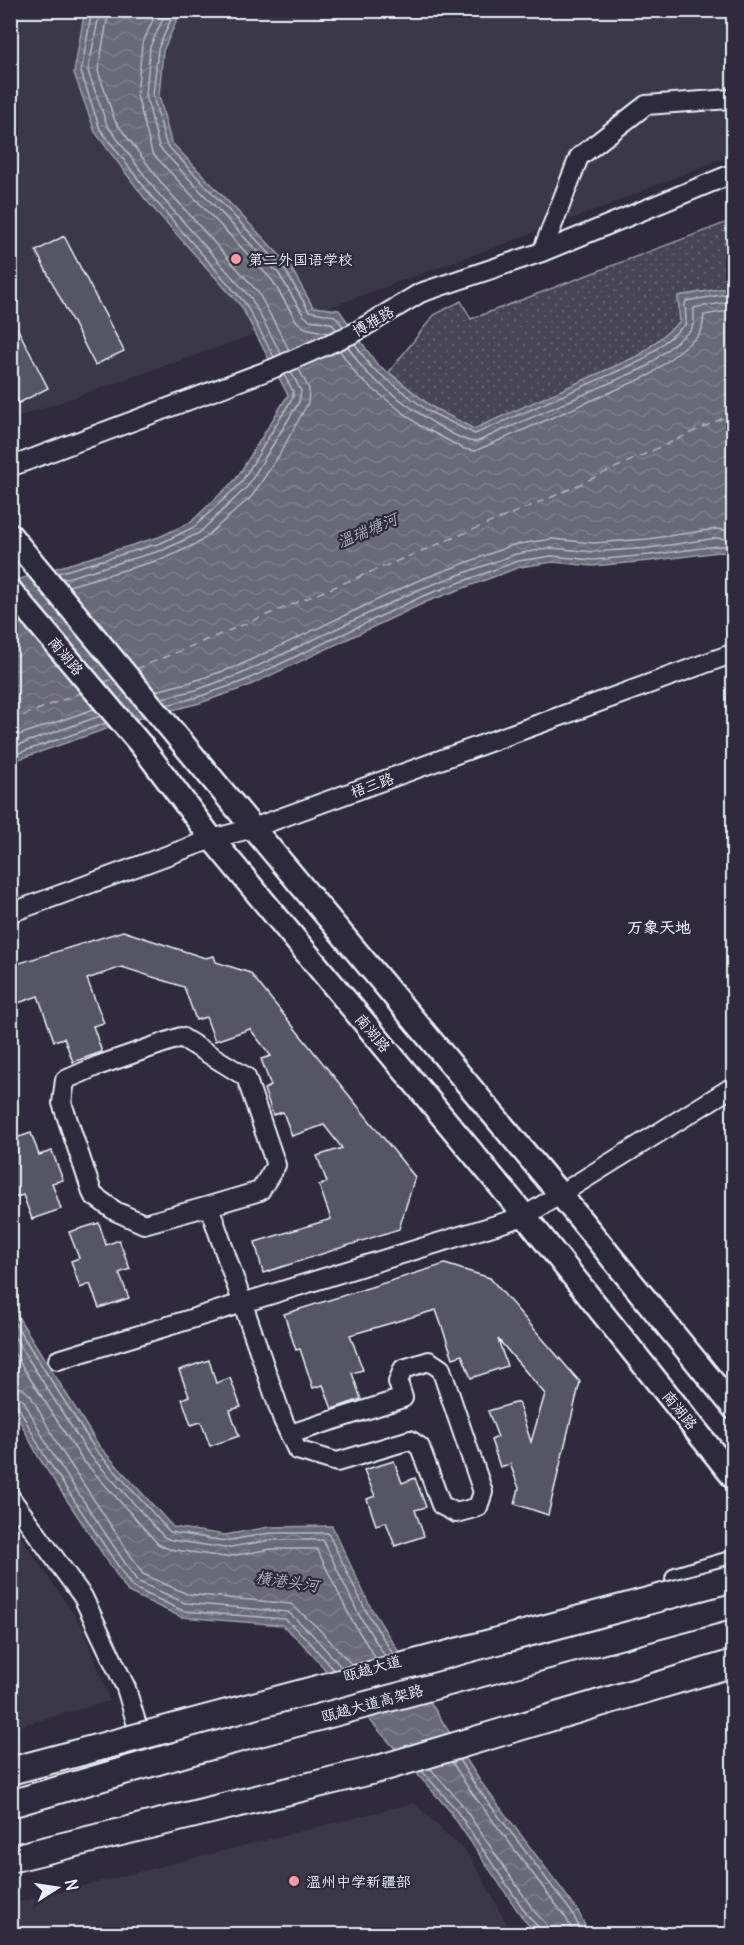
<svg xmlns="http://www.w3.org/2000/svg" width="744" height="1945" viewBox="0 0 744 1945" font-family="Delius,'LXGW WenKai TC',sans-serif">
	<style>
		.built { fill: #3b3749 }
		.park { fill: url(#park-dots); stroke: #979aa6; stroke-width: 1.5 }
		.water { fill: url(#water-waves); stroke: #9c9fab; stroke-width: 1.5 }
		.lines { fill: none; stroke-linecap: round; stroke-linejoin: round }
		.shore { stroke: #b5bbc5; stroke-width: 1.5 }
		.ferry { stroke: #afb4be; stroke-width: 1.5; stroke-dasharray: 8 6; stroke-linecap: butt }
		.building { fill: #575565; stroke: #e8f1f8; stroke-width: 1.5 }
		.minor-casing { stroke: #e8f1f8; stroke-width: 22 }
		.major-casing { stroke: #e8f1f8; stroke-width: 27 }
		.highway-casing { stroke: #e8f1f8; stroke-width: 30 }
		.minor { stroke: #2f2a3d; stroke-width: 18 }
		.major { stroke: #2f2a3d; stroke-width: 22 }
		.highway { stroke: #2f2a3d; stroke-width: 26 }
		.highway-bridge-casing { stroke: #e8f1f8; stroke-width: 30; stroke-linecap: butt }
		.highway-bridge { stroke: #2f2a3d; stroke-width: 26 }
		.poi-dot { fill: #ff9aa2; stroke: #2f2a3d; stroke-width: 2 }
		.labels { text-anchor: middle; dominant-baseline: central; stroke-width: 4.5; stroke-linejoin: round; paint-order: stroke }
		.poi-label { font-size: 15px; fill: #e8f1f8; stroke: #2f2a3d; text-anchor: start }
		.street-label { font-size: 15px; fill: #e8f1f8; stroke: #2f2a3d }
		.water-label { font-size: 16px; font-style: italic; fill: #afb4be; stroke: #2f2a3d }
		.neighbourhood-label { font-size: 16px; font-weight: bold; fill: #e8f1f8; stroke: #2f2a3d }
	</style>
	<defs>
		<pattern id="park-dots" width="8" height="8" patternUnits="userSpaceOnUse" patternTransform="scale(1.5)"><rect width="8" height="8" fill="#464455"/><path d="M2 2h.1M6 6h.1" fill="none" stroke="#615f6e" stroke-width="1.8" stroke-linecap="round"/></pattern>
		<pattern id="water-waves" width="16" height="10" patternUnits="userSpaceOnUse" patternTransform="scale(1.5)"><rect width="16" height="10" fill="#696978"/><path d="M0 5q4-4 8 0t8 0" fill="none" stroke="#7e7f8c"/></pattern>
	</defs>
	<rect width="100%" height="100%" fill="#2f2a3d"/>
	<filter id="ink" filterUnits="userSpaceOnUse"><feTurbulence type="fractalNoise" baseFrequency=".0167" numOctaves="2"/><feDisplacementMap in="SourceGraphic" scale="12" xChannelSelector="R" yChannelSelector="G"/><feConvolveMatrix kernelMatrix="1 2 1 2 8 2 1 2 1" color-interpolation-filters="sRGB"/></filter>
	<g filter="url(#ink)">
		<path class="built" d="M11,11H733V154L591,212L242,339L15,418L11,417Z
			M10,1521L84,1629L110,1701L11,1728Z
			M414,1803L471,1857L512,1934H11V1904Z"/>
		<path class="park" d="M733,220V287L678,296L680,322L640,355L474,429L432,407L389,372L434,315L461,301L471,319Z"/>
		<path class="water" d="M89,11H181L163,51L159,96L171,142L290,266L313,307L339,310L376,363L432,407L474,429L640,355L680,322L678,296L733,287V553L718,552L650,561L592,566L553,562L520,567L426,602L246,687L200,703L129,721L11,762L10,582L159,537L191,522L236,479L288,395L241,306L146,200L95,132L74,73L84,15Z
			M10,1304L99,1446L173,1527L225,1535L269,1527L332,1526L371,1608L480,1781L578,1911L589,1934H538L524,1920L449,1810L301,1642L282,1625L181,1617L128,1592L39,1458L11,1404Z"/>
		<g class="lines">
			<path class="shore" d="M92,10L81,72L100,129L151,196L245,303L274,357
				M100,10L88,71L107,125L156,191L251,298L281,354
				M109,10L98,71L115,121L163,185L258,292L289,350
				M157,10L142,45L137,95L152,153L272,280L297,322L305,328L328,333
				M167,10L150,47L146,95L159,147L279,274L304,316L310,320L331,323L336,329
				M175,10L158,49L153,95L166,144L285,270L309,311L335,316L343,326
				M355,344L371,367L428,411L475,434L643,360L685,325L686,320L685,304L686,301L734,293
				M348,347C354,355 360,366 367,373C386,390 453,442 476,442L646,367L691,330L694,323V308L734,301
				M340,351L359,378L419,425L464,449L475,451L650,375L697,337L702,329L704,315L734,310
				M58,573L161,543L194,527L241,483L293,397V391L284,375
				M63,579L163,550L199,533L247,487L299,402L301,391L291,372
				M69,586L166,558L200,542L252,496L278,457L308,403L309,389L299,369
				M156,691L194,681L238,666L417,581L513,545L552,539L593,543L648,539L716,529L734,531
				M162,698L196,690L241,674L420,589L516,554L552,548L593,552L649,548L717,538L734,540
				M167,705L198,697L244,681L423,596L518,561L552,556L593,560L650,555L717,546L734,547
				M10,738L94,709
				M10,748L100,716
				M10,756L106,723
				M10,1316L95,1449L170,1532L225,1541L270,1533H328L366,1611L393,1654
				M10,1330L88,1453L164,1537L171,1540L225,1548L271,1540H323L359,1615L385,1656
				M10,1347L81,1458L158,1544L169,1549L225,1557L271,1549H317L351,1619L376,1659
				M10,1386L22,1388L31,1396L59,1447L143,1574L187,1594L291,1604L317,1627L352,1665
				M10,1395L18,1397L24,1401L51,1452L137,1581L185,1603L288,1612L311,1633L342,1668
				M10,1403L18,1406L44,1455L132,1587L183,1611L285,1619L306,1638L334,1670
				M459,1760L475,1785L573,1914L582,1934
				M452,1762L469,1789L566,1918L574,1934
				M430,1768L460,1802L534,1911L547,1925L549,1934
				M422,1771L454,1807L528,1916L540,1929L541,1934"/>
			<path class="ferry" d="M136,669L552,497L734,413
				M103,683L115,678
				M10,721L82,692"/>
		</g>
		<path class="building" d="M64,236L124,351L95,365L36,251Z
			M10,314L48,388L19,403L10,387Z
			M123,931L205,958L214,956L216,962L250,973L415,1177L399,1229L263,1273L255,1242L331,1219L319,1185L327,1182L317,1156L342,1148L324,1125L292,1136L283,1112L273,1115L264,1089L271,1086L261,1059L271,1056L250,1029L215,1041L206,1017L196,1020L184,987L122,967L87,979L104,1023L93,1026L102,1052L73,1062L64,1038L54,1041L38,996L10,1006V966Z
			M31,1133L39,1155L52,1151L63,1180L52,1183L61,1209L32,1219L23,1195L13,1198L10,1190V1140Z
			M99,1223L106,1245L119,1240L130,1269L119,1273L129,1298L99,1308L90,1284L80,1288L71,1261L79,1258L69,1232Z
			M445,1264L490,1278L580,1382L548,1515L515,1504L519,1488L510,1464L500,1467L491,1440L498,1437L488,1411L518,1402L531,1442L545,1394L498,1339L507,1366L471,1378L462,1355L453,1358L436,1310L350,1335L363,1370L352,1373L361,1399L332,1409L323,1385L313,1388L300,1349L296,1350L284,1314Z
			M209,1360L216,1383L230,1378L241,1407L230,1410L239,1436L210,1446L201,1422L191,1425L182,1399L189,1396L179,1370Z
			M394,1461L402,1483L415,1478L426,1507L415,1510L424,1536L395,1546L386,1522L376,1525L367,1499L375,1496L364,1470Z"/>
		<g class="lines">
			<g class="minor-casing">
				<path id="minor" d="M542,252L579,157L646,105L730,99L734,102
					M10,467L272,369L354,333L420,293L542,252L734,173
					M10,913L212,839L253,828L734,653
					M209,1206L144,1224L115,1211L93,1195L62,1103L65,1080L97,1066L181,1037L246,1077L276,1165L260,1191L209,1206L283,1420L297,1450L337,1462L410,1440L420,1447L441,1505L456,1513L478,1507L483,1492L441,1369L429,1361L403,1369L398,1382L403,1398L290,1434
					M58,1360L525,1216L734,1086
					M10,1497L83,1597L126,1688L139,1732"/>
			</g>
			<g class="major-casing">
				<path id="major" d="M10,535L253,828L559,1193L734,1408
					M10,590L142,746L212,839L525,1216L734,1478"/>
			</g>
			<g class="highway-casing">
				<path id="highway" d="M679,1580L734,1564
					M10,1804L196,1750L734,1605
					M10,1859L375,1770L734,1663"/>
			</g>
			<use href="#minor" class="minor"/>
			<use href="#major" class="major"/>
			<use href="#highway" class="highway"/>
			<g class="highway-bridge-casing">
				<path id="highway-bridge" d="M10,1771L734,1578"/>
			</g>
			<use href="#highway-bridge" class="highway-bridge"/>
		</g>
	</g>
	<g class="poi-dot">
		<circle cx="236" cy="259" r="6"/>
		<circle cx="294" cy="1881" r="6"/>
	</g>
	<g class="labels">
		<g class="poi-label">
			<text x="248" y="259">第二外国语学校</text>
			<text x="306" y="1881">温州中学新疆部</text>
		</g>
		<g class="street-label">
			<text transform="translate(373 321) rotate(-30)">博雅路</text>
			<text transform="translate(66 656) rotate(50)">南湖路</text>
			<text transform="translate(372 785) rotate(-20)">梧三路</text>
			<text transform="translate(373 1033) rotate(50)">南湖路</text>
			<text transform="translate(680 1410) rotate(51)">南湖路</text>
			<text transform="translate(372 1668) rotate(-16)">瓯越大道</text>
			<text transform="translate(372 1703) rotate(-15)">瓯越大道高架路</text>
		</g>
		<g class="water-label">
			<text transform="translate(367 530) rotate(-23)">温瑞塘河</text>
			<text transform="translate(287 1581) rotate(8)">横港头河</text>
		</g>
		<g class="neighbourhood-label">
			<text x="659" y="927">万象天地</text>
		</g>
	</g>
	<rect width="744" height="1945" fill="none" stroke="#2f2a3d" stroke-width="36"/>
	<rect x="18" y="18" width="708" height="1909" fill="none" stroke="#e8f1f8" stroke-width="2" filter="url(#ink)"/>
	<g transform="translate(57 1888) rotate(78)" stroke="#2f2a3d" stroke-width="4.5" paint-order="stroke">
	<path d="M0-4.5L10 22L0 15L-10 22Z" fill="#e8f1f8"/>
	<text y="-9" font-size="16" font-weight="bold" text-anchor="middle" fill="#e8f1f8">N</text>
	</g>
</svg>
